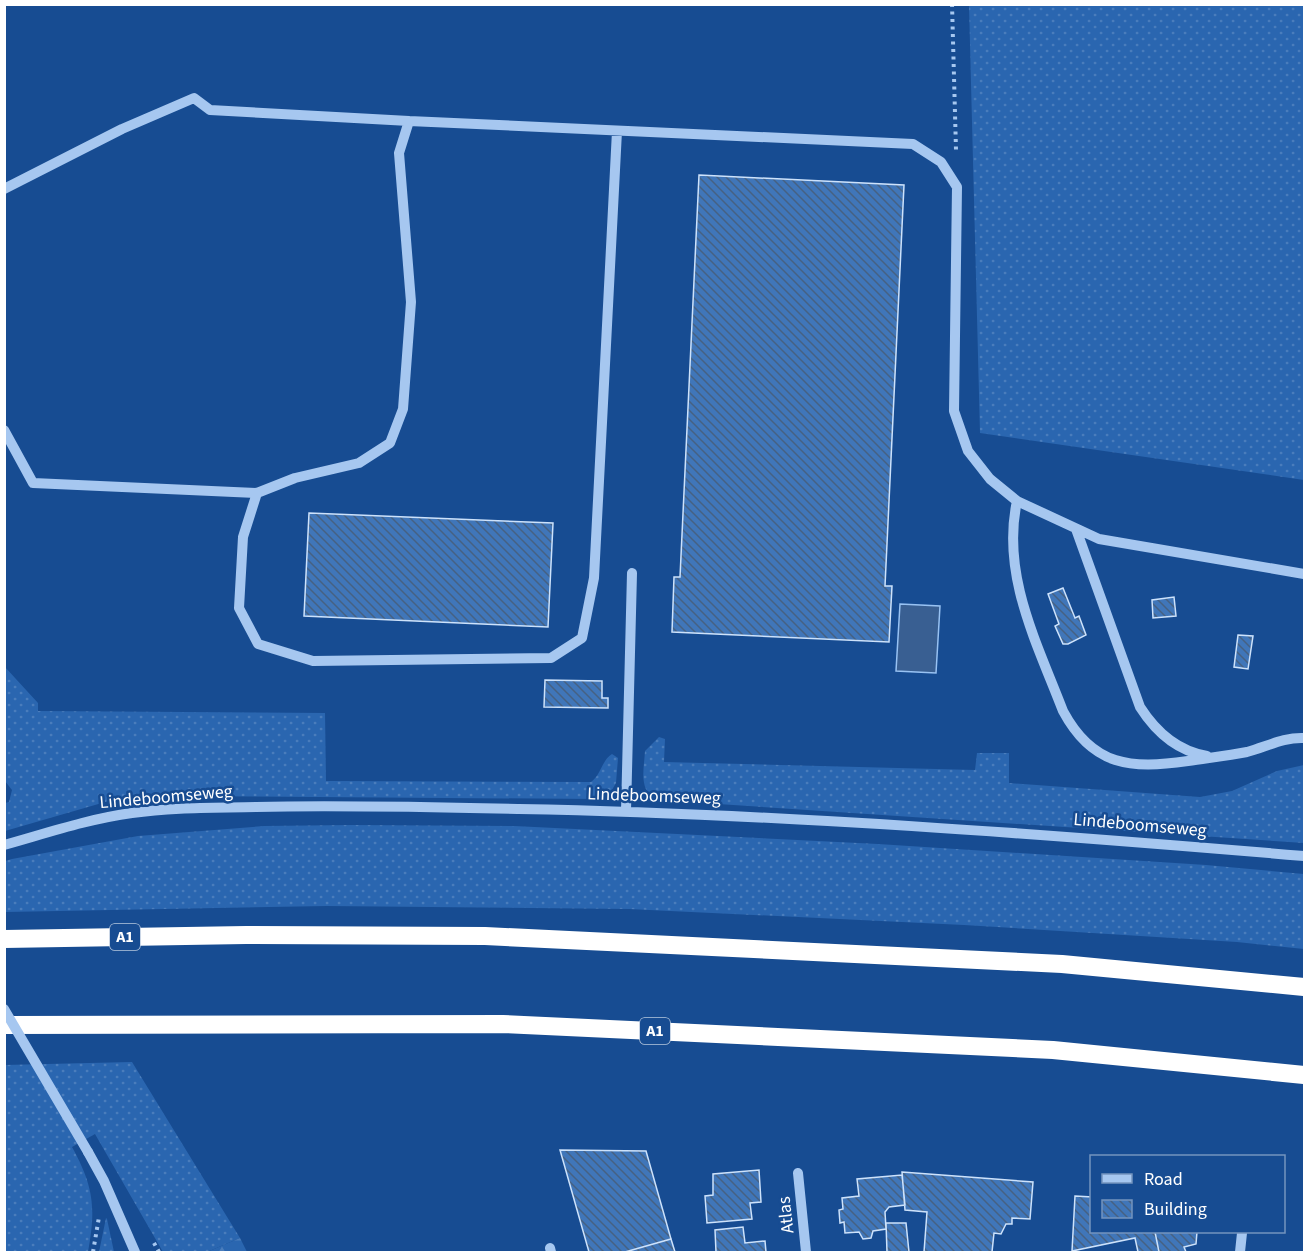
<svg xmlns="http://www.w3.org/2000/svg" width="1309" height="1257" viewBox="0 0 1309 1257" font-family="'Source Sans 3',sans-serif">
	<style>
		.grass { fill: url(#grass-dots) }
		.forest { fill: url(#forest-firs) }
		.water { fill: #395f92; stroke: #98c2f3; stroke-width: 1.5 }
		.building { fill: url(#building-back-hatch); stroke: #cde2fb; stroke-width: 1.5 }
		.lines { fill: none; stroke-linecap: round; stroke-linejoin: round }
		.path { stroke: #a6c7f0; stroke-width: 4; stroke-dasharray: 3 4.5; stroke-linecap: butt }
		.minor { stroke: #a6c7f0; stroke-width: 10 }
		.highway { stroke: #fff; stroke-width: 18 }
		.minor-bridge { stroke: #a6c7f0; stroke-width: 10 }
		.labels { text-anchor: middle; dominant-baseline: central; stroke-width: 5; stroke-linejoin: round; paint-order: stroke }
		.shield { fill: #174c92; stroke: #b9c9de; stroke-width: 1.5 }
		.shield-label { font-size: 16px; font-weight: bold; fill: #fff }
		.street-label { font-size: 18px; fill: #fff; stroke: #174c92 }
	</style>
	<defs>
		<pattern id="grass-dots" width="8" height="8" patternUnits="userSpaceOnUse" patternTransform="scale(1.5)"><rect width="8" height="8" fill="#2a66b0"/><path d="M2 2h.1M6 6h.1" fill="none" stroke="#4a7dbc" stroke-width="1.8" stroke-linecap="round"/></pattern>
		<pattern id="forest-firs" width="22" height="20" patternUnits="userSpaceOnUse" patternTransform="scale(1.5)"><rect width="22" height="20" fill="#2a66b0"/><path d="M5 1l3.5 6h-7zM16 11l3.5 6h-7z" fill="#4a7dbc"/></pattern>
		<pattern id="building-back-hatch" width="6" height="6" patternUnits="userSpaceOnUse" patternTransform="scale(1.5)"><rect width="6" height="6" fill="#4076b9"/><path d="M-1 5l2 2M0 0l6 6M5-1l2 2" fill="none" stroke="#466182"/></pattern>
	</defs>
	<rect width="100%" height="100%" fill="#174c92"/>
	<path class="grass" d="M969,5H1304V480L980,433Z
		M4,666L38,703V711L325,713L326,781L591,782C601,775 602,760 612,754L618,758L616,783L609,795L598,799L173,796L144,793L126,796L5,831V803L9,802L12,790L5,781Z
		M659,737L665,739L664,762L975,770L977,753H1009V783L1200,797L1232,791L1277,771L1304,765V843L657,800C638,791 644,769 645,751Z
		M351,825L514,826L878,844L1206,865L1304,874V949L1237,942L964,925L629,909L327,906L5,912V861L12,859L138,836L264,826Z
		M132,1062L240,1238L207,1252H163L95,1134L72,1147C94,1187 96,1208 88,1252H5L4,1065Z
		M106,1218L107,1219L114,1252H99Z"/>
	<path class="forest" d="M240,1238L247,1252H207Z"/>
	<path class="water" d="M900,604L940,606L936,673L896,671Z"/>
	<path class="building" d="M699,175L904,185L885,586H892L889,642L672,632L674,577H680Z
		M309,513L553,523L548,627L304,616Z
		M1063,588L1075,618L1079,616L1086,635L1068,644H1063L1055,626L1059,624L1048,594Z
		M1174,597L1176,616L1153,618L1152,600Z
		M1238,635L1253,636L1248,669L1234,667Z
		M545,680L602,681V698H608V708L544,707Z
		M560,1150L646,1151L671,1239L625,1252H589Z
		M759,1170L761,1202L750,1203L752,1219L707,1223L705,1196L713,1195V1174Z
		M902,1172L1033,1182L1030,1219L1012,1218V1224H1006L1001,1234L994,1233L992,1252H924L927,1212L905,1210Z
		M902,1175L905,1205L889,1207L885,1212L886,1229L873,1231L871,1238L863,1239L859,1232L845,1233L844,1222L840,1223L839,1210L843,1209L842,1198L859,1196L857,1179Z
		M1075,1196L1092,1197V1232H1155L1159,1252H1138L1135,1238L1072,1251Z
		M886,1223H906L909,1252H887Z
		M743,1227L745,1243L765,1241L766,1252H716L715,1230Z
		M1155,1232H1197L1196,1244L1184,1247L1186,1252H1159Z
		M671,1239L675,1252H625Z"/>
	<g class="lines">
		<path class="path" d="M952,4L956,150
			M154,1243L159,1252
			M93,1252L99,1217"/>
		<path class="minor" d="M617,131L594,578L582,638L551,658L313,661L258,644L239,608L243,537L257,493L295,478L359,463L390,443L403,409L411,302L399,153L409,121L913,144L941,162L957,187L954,411L968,451L990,479L1017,501L1099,539L1304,574
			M4,189L122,129L194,98L210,110L409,121
			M4,430L33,483L257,493
			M1017,501C1001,575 1037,643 1063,711C1093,767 1131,769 1188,761C1207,758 1227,756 1247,752C1266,747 1284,737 1304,738
			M1076,529L1140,707C1156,732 1177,751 1207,756
			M626,811L632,573
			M4,845C47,833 88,819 132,813C173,807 215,808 256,807C344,805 431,807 519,809C781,814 1043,834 1304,856
			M88,1152L104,1181L135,1252
			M798,1173L806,1252
			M550,1248L551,1252
			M1240,1252L1242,1233"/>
		<path class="highway" d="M4,939L246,935L485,936L1062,964L1304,987
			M4,1025L503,1024L1053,1050L1304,1075"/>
		<path class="minor-bridge" d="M4,1009L88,1152"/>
	</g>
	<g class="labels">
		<g class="shield">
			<rect x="110" y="924" width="30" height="26" rx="4.5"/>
			<rect x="640" y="1018" width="30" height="26" rx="4.5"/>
		</g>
		<g class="shield-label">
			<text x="125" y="937">A1</text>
			<text x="655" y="1031">A1</text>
		</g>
		<g class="street-label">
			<text transform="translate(654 796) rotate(2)">Lindeboomseweg</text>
			<text transform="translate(166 797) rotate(-5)">Lindeboomseweg</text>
			<text transform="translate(1140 825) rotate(5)">Lindeboomseweg</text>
			<text transform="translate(786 1215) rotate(-96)">Atlas</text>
		</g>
	</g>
	<rect width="1309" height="1257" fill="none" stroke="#ffffff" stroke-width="12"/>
	<rect x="1090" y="1155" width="195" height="78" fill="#174c92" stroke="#7494be" stroke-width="1.5"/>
	<rect x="1102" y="1174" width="30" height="9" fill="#a6c7f0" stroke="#7494be" stroke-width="1.5"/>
	<text x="1144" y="1185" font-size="18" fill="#ffffff">Road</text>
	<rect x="1102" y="1200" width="30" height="18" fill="url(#building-back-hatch)" stroke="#7494be" stroke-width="1.5"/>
	<text x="1144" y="1215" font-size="18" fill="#ffffff">Building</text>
</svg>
